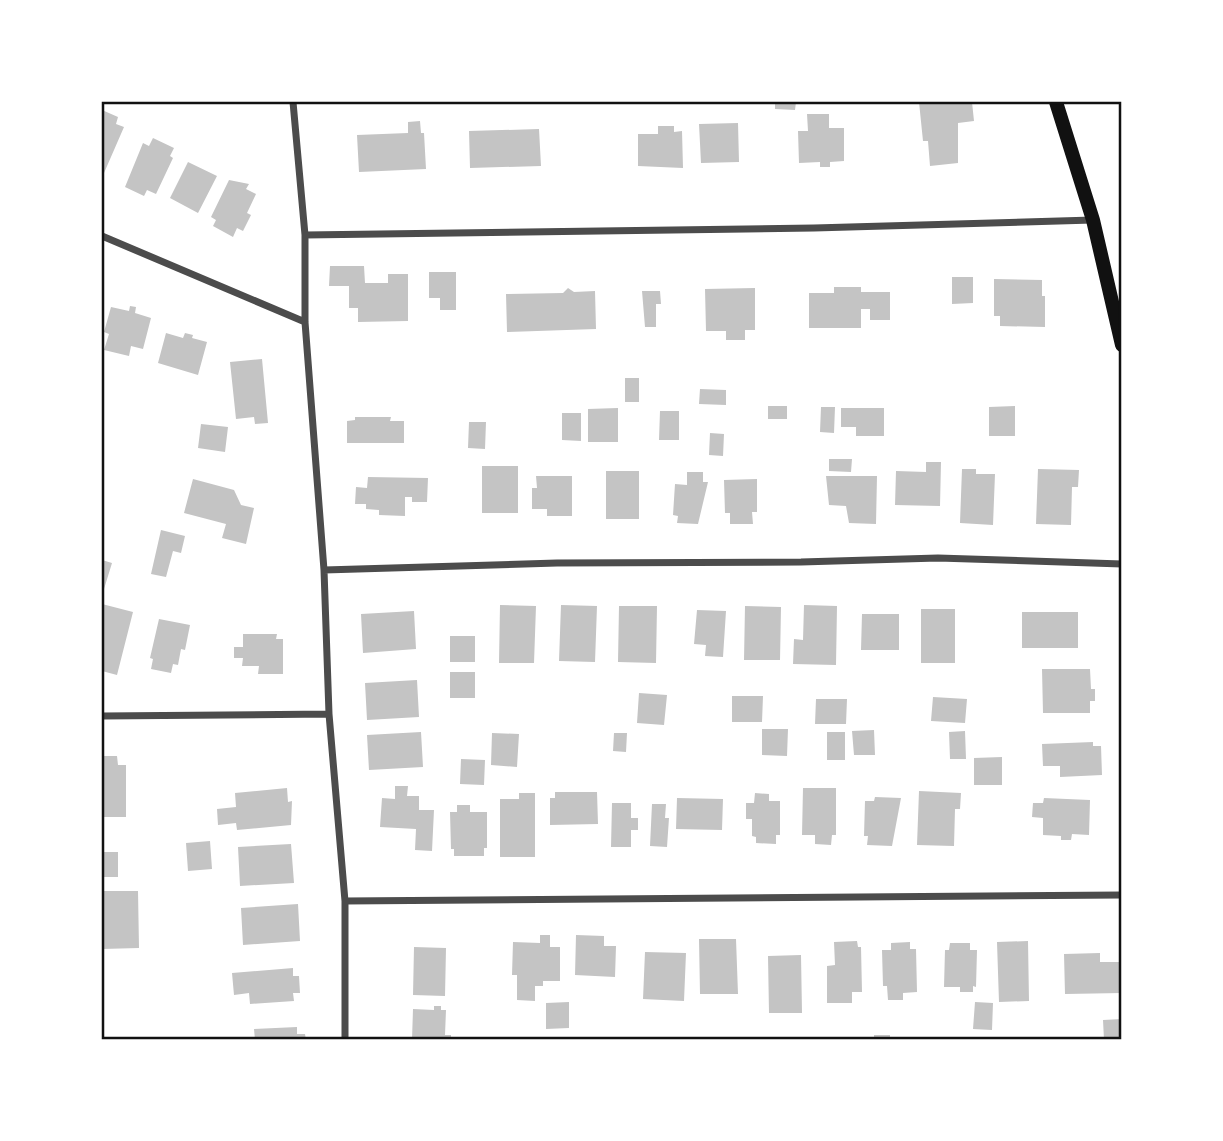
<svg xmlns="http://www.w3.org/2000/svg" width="1223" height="1141" viewBox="0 0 1223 1141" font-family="Mulish,sans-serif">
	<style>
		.building { fill: #c4c4c4 }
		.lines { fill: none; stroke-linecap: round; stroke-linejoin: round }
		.minor { stroke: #4c4c4c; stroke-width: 7 }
		.secondary { stroke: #111; stroke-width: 14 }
		.neatline { fill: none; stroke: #111; stroke-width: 2.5 }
	</style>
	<rect width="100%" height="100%" fill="#fff"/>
	<path class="building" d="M775,102H796L795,110L775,109Z
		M919,102H972L974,121L958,123V163L930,166L928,141H923Z
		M102,110L118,117L116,124L124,127L104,173L102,171Z
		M807,114H829V128H844V161L830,162V167H820V162L799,163L798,131H808Z
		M420,121L421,133H424L426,169L359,172L357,135L408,133V122Z
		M738,123L739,162L701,163L699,124Z
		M658,126H674V132L682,131L683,168L638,166V134H658Z
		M539,129L541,166L470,168L469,131Z
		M153,138L174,148L170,156L173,158L156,194L147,190L144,196L125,187L143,143L149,146Z
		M188,162L217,176L198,213L170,198Z
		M229,180L249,184L246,189L256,194L247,213L251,215L243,231L237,228L233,237L213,226L216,220L211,217Z
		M330,266H364L365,283H388V274H408V321L358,322V308H349V286H329Z
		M429,272H456V310H440V298H429Z
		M952,277H973V303L952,304Z
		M994,279L1042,280V296H1045V327L1000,326V316H994Z
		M834,287H861V292H890V320H870V309H861V328H809V293H834Z
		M568,288L574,292L595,291L596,329L507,332L506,294L563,293Z
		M755,288V330H745V340H726V331H706L705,289Z
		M642,291H660L661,304H656V327H645Z
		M130,306L136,307L135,313L151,318L143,349L131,346L129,356L104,350L109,334L104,332L111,307L129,311Z
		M166,333L183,338L185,333L193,335L192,338L207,342L198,375L158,363Z
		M262,359L268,423L255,424L254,417L236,419L230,362Z
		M625,378H639V402H625Z
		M700,389L726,390V405L699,404Z
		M768,406H787V419H768Z
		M1015,406V436H989V407Z
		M821,407H835L834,433L820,432Z
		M618,408V442H588V409Z
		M841,408H884V436H856V427H841Z
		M660,411H679V440H659Z
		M562,413H581V441L562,440Z
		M355,417H391L390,421H404V443H347V421L355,420Z
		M469,422H486L485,449L468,448Z
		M201,424L228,427L225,452L198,448Z
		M710,433L724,434L723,456L709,455Z
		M829,459H852L851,472L829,471Z
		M926,462H941L940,506L895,505L896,471L926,472Z
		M482,466H518V513H482Z
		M962,469H976V474H995L993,525L960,523Z
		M1038,469L1079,470L1078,487H1072L1071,525L1036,524Z
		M606,471H639V519H606Z
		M687,472H703V482H708L698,524L677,523L678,516L673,515L675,484L687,485Z
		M536,476H572V516H547V509H532V488H537Z
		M826,476H877L876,524L849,523L846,506L829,505Z
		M368,477L428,478L427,502H412V497H405V516L379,515V510L366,509V504H355L356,487L367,488Z
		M193,479L234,490L241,505L254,508L246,544L222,538L226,524L184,513Z
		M757,479V512H752L753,524H730V513H725L724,480Z
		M161,530L185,536L181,553L173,551L166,577L151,574Z
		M102,560L112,563L104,589H102Z
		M102,604L133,612L117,675L102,671Z
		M500,605L536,606L534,663H499Z
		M561,605L597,606L595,662L559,661Z
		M804,605L837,606L836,665L793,664L794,639L803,640Z
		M619,606H657L656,663L618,662Z
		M745,606L781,607L780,660H744Z
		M921,609H955V663H921Z
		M697,610L726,611L723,657L705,656L706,645L694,644Z
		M414,611L416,649L363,653L361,614Z
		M1022,612H1078V648H1022Z
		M862,614H899V650H861Z
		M159,619L190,625L185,650L181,649L178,665L173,664L171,673L151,669L153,659L150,658Z
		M243,634H277L276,639H283V674H258L259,666H242L243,658H234V647H243Z
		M450,636H475V662H450Z
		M1042,669H1090L1091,689H1095V701H1090V713H1043Z
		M450,672H475V698H450Z
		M417,680L419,717L367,720L365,683Z
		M639,693L667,695L664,725L637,723Z
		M732,696H763L762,722H732Z
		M933,697L967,699L965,723L931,721Z
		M816,699H847L846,724H815Z
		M762,729H788L787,756L762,755Z
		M874,730L875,755H854L852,731Z
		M965,731L966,759H950L949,732Z
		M421,732L423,767L369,770L367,735Z
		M827,732H845V760H827Z
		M492,733L519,734L517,767L491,765Z
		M614,733H627L626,752L613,751Z
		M1093,742V746H1101L1102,775L1060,777V766H1043L1042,744Z
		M102,756H117L118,765H126V817H102Z
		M1002,757V785H974V758Z
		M461,759L485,760L484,785L460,784Z
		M395,786H408L407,796H419V810H434L432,851L415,850L416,829L380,827L382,798L395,799Z
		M287,788L288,802L292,801L291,825L237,830L236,823L218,825L217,809L236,807L235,793Z
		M803,788H836V835H832L831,845L815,844V835H802Z
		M919,791L961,793L960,809H955L954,846L917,845Z
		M555,792H597L598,824L550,825V798H555Z
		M519,793H535V857H500V799H519Z
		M755,793L769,794V801H780V835H776V844L756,843V837L752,836V819H746V803H754Z
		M875,797L901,798L892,846L867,845L868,836H864L865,801H874Z
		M677,798L723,799L722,830L676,829Z
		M1044,798L1090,800L1089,835L1072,834L1071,840H1061V836L1043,835V818L1032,817L1033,803H1043Z
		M612,803H631V818H638V830H631V847H611Z
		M652,804H666L665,818H669L667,847L650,846Z
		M457,805H470V812H487V848H484V856H454V849H451L450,812H457Z
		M210,841L212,869L188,871L186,843Z
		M291,844L294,883L240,886L238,847Z
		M102,852H118V877H102Z
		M102,891H138L139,948L102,949Z
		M298,904L300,941L243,945L241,908Z
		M540,935H550V947H560V981H543V986H535V1001L517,1000V975H512L513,942L540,943Z
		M576,935L604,936V946H616L615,977L575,975Z
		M699,939H736L738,994H700Z
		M857,941L858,947H861L862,992H852V1003H827V966L835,965L834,942Z
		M1028,941L1029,1001L999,1002L997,942Z
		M910,942V949H916L917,992L903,993V1000H888L887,986H883L882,950H891V943Z
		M950,943H970V950H977L976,987L973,986V992H960V987H944L945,950H949Z
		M414,947L446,948L445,996L413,995Z
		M645,952L686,953L684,1001L643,999Z
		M1100,953V962H1122V993L1065,994L1064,954Z
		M801,955L802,1013H769L768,956Z
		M293,968V976H299L300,993H293L294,1001L250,1004L249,993L234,995L232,973Z
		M569,1002V1028L546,1029V1003Z
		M975,1002L993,1003L992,1030L973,1029Z
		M434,1006H441V1010H446L445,1035H451V1040H412L413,1009L434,1010Z
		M1122,1019V1040H1104L1103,1020Z
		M297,1027V1034H305L306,1040H255L254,1029Z
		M874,1035H890V1040H874Z
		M842,1037H868V1040H842Z"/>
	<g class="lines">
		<path class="minor" d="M293,102L305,235V322L324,570L329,714L345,901V1040
			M305,235L814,228L1093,220
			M102,236L305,322
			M324,570L557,563L801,562L938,558L1122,564
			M102,716L329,714
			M345,901L1122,895"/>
		<path class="secondary" d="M1056,102L1093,220L1122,345"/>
	</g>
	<rect width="1223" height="1141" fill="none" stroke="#ffffff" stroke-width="206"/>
	<rect x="103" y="103" width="1017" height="935" class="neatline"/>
</svg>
